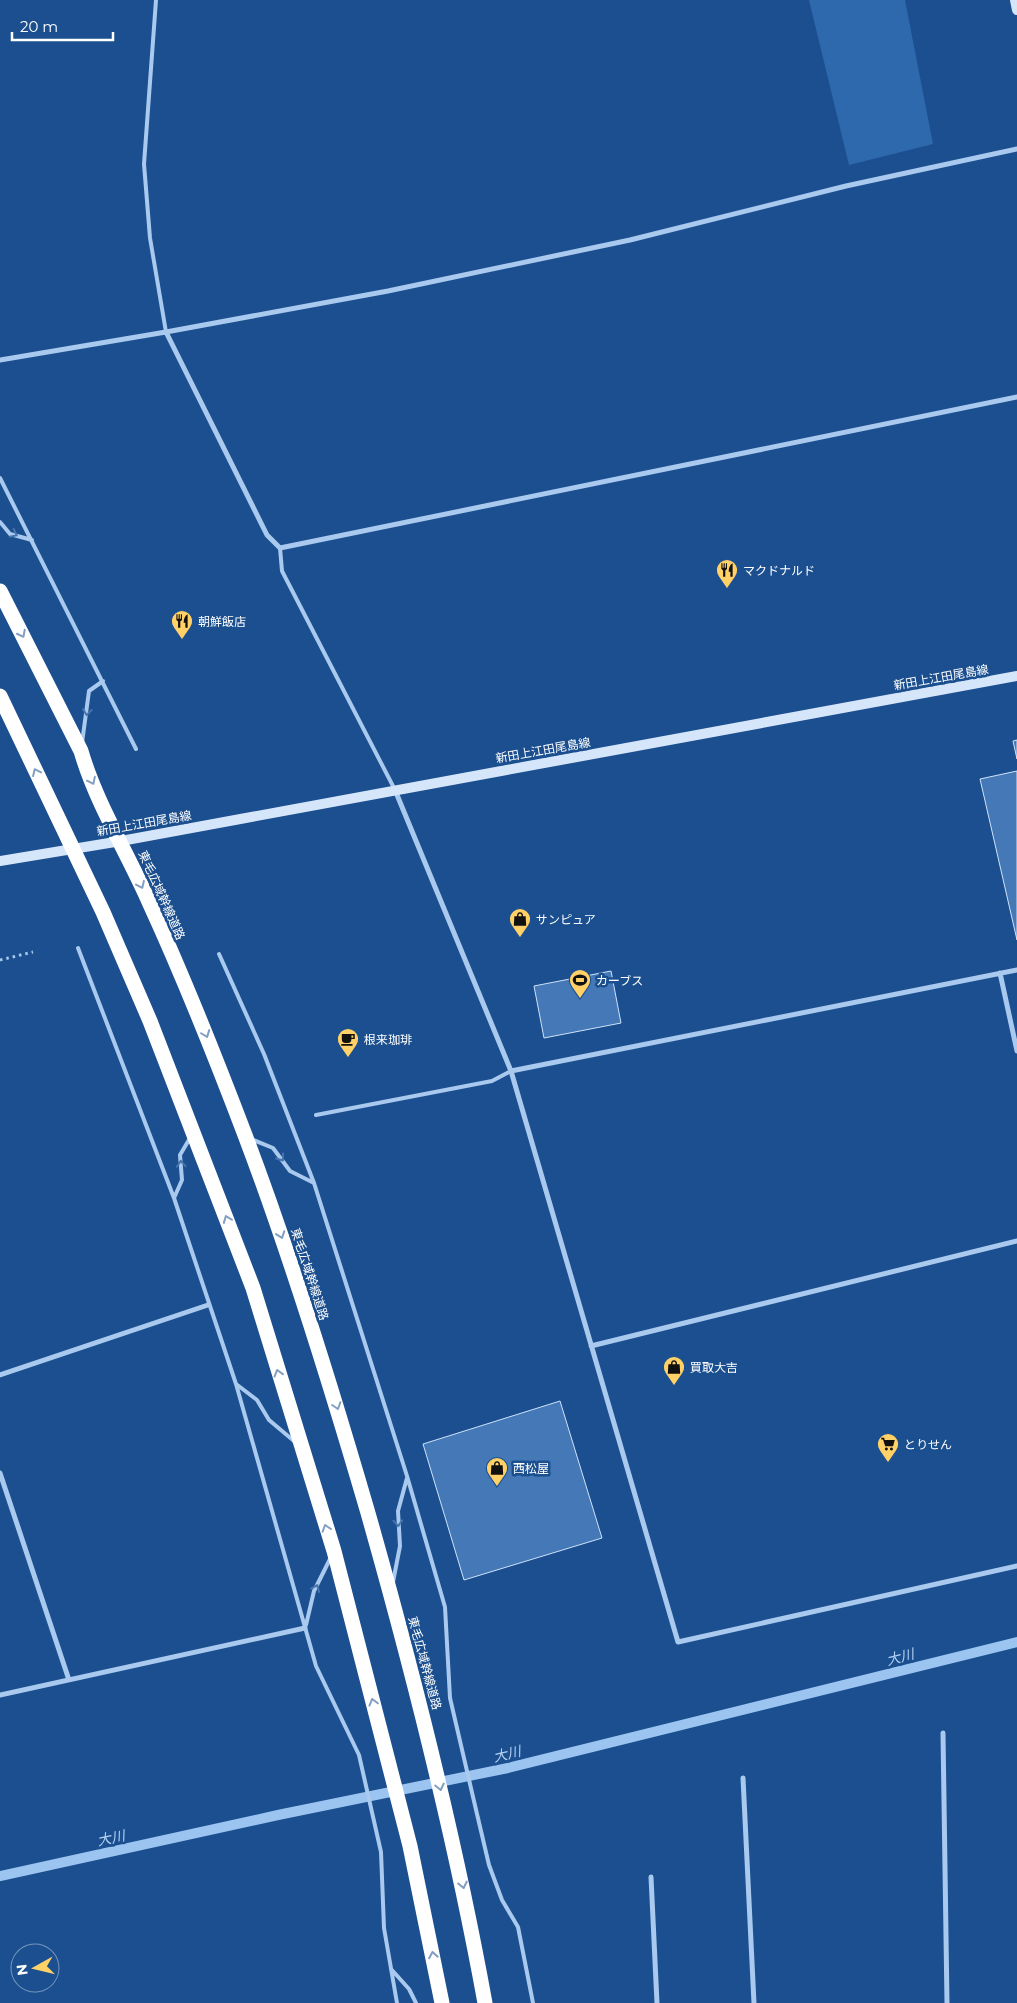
<svg xmlns="http://www.w3.org/2000/svg" width="1017" height="2003" viewBox="0 0 1017 2003" font-family="Montserrat,'Noto Sans JP',sans-serif">
	<style>
		.green { fill: #2e69ad }
		.lines { fill: none; stroke-linecap: round; stroke-linejoin: round }
		.stream { stroke: #9cc4f0; stroke-width: 10 }
		.building { fill: #4478b7; stroke: #cfe3fa }
		.path { stroke: #a9c9ee; stroke-width: 3; stroke-dasharray: 2.5 4; stroke-linecap: butt }
		.lane { stroke: #a9c9ee; stroke-width: 4 }
		.street { stroke: #a9c9ee; stroke-width: 5 }
		.secondary { stroke: #d6e6fa; stroke-width: 10 }
		.highway { stroke: #fff; stroke-width: 15 }
		.oneway { stroke: #4674ac }
		.oneway2 { stroke: #829ec1 }
		.labels { text-anchor: middle; dominant-baseline: central; stroke-width: 5; stroke-linejoin: round; paint-order: stroke }
		.poi-label { font-size: 12px; fill: #fff; stroke: #1b4f8f; text-anchor: start }
		.street-label { font-size: 12px; fill: #fff; stroke: #1b4f8f }
		.water-label { font-size: 14px; font-style: italic; fill: #b5d3f5; stroke: #1b4f8f }
	</style>
	<rect width="100%" height="100%" fill="#1b4f8f"/>
	<path class="green" d="M809,0H905L933,144L849,165Z"/>
	<g class="lines">
		<path class="stream" d="M0,1876L278,1815L508,1768L1017,1642"/>
	</g>
	<path class="building" d="M1017,740V759L1013,741Z
		M1017,771V940L980,779Z
		M611,971L621,1023L544,1038L534,986Z
		M560,1401L602,1538L464,1580L423,1444Z"/>
	<g class="lines">
		<path class="path" d="M0,960L33,952"/>
		<path class="lane" d="M156,0L144,164L150,238L166,332
			M0,478L136,749
			M0,522L10,534L32,540
			M280,548L282,571L394,788
			M82,743L89,691L103,681
			M78,948L174,1198L236,1384L316,1666L359,1755L381,1852L384,1928L397,2003
			M219,954L264,1054L314,1183L407,1476L445,1607L450,1698L477,1814L489,1865L502,1900L518,1927L533,2003
			M316,1115L492,1081L511,1071
			M251,1139L273,1148L290,1171L314,1183
			M174,1198L182,1180L180,1155L190,1138
			M236,1384L257,1400L269,1420L294,1441
			M393,1582L400,1546L398,1511L407,1478
			M306,1625L314,1591L331,1557
			M391,1969L409,1989L416,2003"/>
		<path class="street" d="M166,332L267,535L280,548L1017,397
			M0,360L166,332L388,291L630,240L846,186L1017,149
			M395,790L511,1071L678,1642L1017,1566
			M1000,973L1017,1051
			M511,1071L1017,970
			M591,1346L1017,1241
			M0,1375L208,1305
			M0,1473L69,1680
			M0,1695L305,1628
			M943,1733L947,2003
			M743,1778L754,2003
			M651,1877L657,2003"/>
		<path class="secondary" d="M1015,0L1017,10
			M0,861L121,841L1017,676"/>
		<path class="highway" d="M0,591L81,751C96,803 127,852 149,902C184,978 215,1056 245,1135C292,1259 331,1386 368,1513C414,1675 455,1838 485,2003
			M0,696L103,912L150,1021L253,1288L334,1551L410,1846L442,2003"/>
	</g>
	<defs><path id="oneway-chevron" d="M-2-3.5L2.5 0L-2 3.5" fill="none" stroke-width="1.6" stroke-linecap="round" stroke-linejoin="round" transform="scale(1.25)"/></defs>
	<g class="oneway">
		<use href="#oneway-chevron" transform="translate(14 534) rotate(26)"/>
		<use href="#oneway-chevron" transform="translate(87 712) rotate(97)"/>
		<use href="#oneway-chevron" transform="translate(281 1158) rotate(54)"/>
		<use href="#oneway-chevron" transform="translate(181 1164) rotate(-94)"/>
		<use href="#oneway-chevron" transform="translate(398 1523) rotate(87)"/>
		<use href="#oneway-chevron" transform="translate(316 1588) rotate(-67)"/>
	</g>
	<g class="oneway2">
		<use href="#oneway-chevron" transform="translate(22 634) rotate(63)"/>
		<use href="#oneway-chevron" transform="translate(36 772) rotate(-115)"/>
		<use href="#oneway-chevron" transform="translate(92 781) rotate(64)"/>
		<use href="#oneway-chevron" transform="translate(141 885) rotate(65)"/>
		<use href="#oneway-chevron" transform="translate(206 1034) rotate(69)"/>
		<use href="#oneway-chevron" transform="translate(227 1219) rotate(-111)"/>
		<use href="#oneway-chevron" transform="translate(281 1235) rotate(70)"/>
		<use href="#oneway-chevron" transform="translate(278 1373) rotate(-107)"/>
		<use href="#oneway-chevron" transform="translate(337 1406) rotate(72)"/>
		<use href="#oneway-chevron" transform="translate(326 1528) rotate(-108)"/>
		<use href="#oneway-chevron" transform="translate(373 1702) rotate(-105)"/>
		<use href="#oneway-chevron" transform="translate(440 1787) rotate(77)"/>
		<use href="#oneway-chevron" transform="translate(463 1885) rotate(78)"/>
		<use href="#oneway-chevron" transform="translate(433 1955) rotate(-100)"/>
	</g>
	<defs>
		<g id="restaurant-pin" transform="scale(1.125)"><path d="M0 17L-7.5 6A9.5 9.5 0 1 1 7.5 6Z" fill="#ffd166" stroke="#1b4f8f"/><path d="M-5-6h1v4h1v-4h1v4h1v-4h1v5L-1.5 .5V6h-2V.5L-5-1ZM5-6V6H3V1.5H1.5Q1.5-4 5-6Z" fill="#111"/></g>
		<g id="shop-pin" transform="scale(1.125)"><path d="M0 17L-7.5 6A9.5 9.5 0 1 1 7.5 6Z" fill="#ffd166" stroke="#1b4f8f"/><path d="M-5-2.5h2.3a2.7 3.5 0 0 1 5.4 0H5L5.5 6h-11ZM-1.5-2.5h3a1.5 2.3 0 0 0-3 0Z" fill="#111"/></g>
		<g id="stadium-pin" transform="scale(1.125)"><path d="M0 17L-7.5 6A9.5 9.5 0 1 1 7.5 6Z" fill="#ffd166" stroke="#1b4f8f"/><path d="M0-5a6.5 5 0 1 0 0 10a6.5 5 0 1 0 0-10ZM-3.5-1.8h7v3.6h-7Z" fill="#111"/></g>
		<g id="cafe-pin" transform="scale(1.125)"><path d="M0 17L-7.5 6A9.5 9.5 0 1 1 7.5 6Z" fill="#ffd166" stroke="#1b4f8f"/><path d="M-5.5-4.5H6V0H3Q3 3.5 0 3.5H-2.5Q-5.5 3.5-5.5 0ZM3-3.2v2h1.7v-2ZM-6 4.5H4V6H-6Z" fill="#111"/></g>
		<g id="supermarket-pin" transform="scale(1.125)"><path d="M0 17L-7.5 6A9.5 9.5 0 1 1 7.5 6Z" fill="#ffd166" stroke="#1b4f8f"/><path d="M-6-5.5h2.5l.6 2H6L4.5 2H-2.5L-4.4-4H-6ZM-1.5 3.2a1.3 1.3 0 1 0 .1 0ZM3 3.2a1.3 1.3 0 1 0 .1 0Z" fill="#111"/></g>
	</defs>
	<g fill-rule="evenodd">
		<use href="#restaurant-pin" x="727" y="570"/>
		<use href="#restaurant-pin" x="182" y="621"/>
		<use href="#shop-pin" x="520" y="919"/>
		<use href="#stadium-pin" x="580" y="980"/>
		<use href="#cafe-pin" x="348" y="1039"/>
		<use href="#shop-pin" x="674" y="1367"/>
		<use href="#supermarket-pin" x="888" y="1444"/>
		<use href="#shop-pin" x="497" y="1468"/>
	</g>
	<g class="labels">
		<g class="poi-label">
			<text x="743" y="570">マクドナルド</text>
			<text x="198" y="621">朝鮮飯店</text>
			<text x="536" y="919">サンピュア</text>
			<text x="596" y="980">カーブス</text>
			<text x="364" y="1039">根来珈琲</text>
			<text x="690" y="1367">買取大吉</text>
			<text x="904" y="1444">とりせん</text>
			<text x="513" y="1468">西松屋</text>
		</g>
		<g class="street-label">
			<text transform="translate(941 677) rotate(-10)">新田上江田尾島線</text>
			<text transform="translate(543 750) rotate(-10)">新田上江田尾島線</text>
			<text transform="translate(144 823) rotate(-10)">新田上江田尾島線</text>
			<text transform="translate(162 895) rotate(66)">東毛広域幹線道路</text>
			<text transform="translate(310 1274) rotate(72)">東毛広域幹線道路</text>
			<text transform="translate(425 1663) rotate(75)">東毛広域幹線道路</text>
		</g>
		<g class="water-label">
			<text transform="translate(900 1657) rotate(-14)">大川</text>
			<text transform="translate(507 1754) rotate(-13)">大川</text>
			<text transform="translate(111 1838) rotate(-12)">大川</text>
		</g>
	</g>
	<g transform="translate(35 1968) rotate(262)"><circle r="24" fill="#1b4f8f" stroke="#7695bc"/>
	<path d="M0-4L9 19L0 12L-9 19Z" fill="#ffd166"/>
	<text y="-8" font-size="14" font-weight="bold" text-anchor="middle" fill="#ffffff">N</text>
	</g>
	<path d="M12 32v8h101v-8" fill="none" stroke="#ffffff" stroke-width="2.5"/>
	<text x="20" y="32" font-size="15" fill="#ffffff" stroke="#1b4f8f" stroke-width="4" paint-order="stroke">20 m</text>
</svg>
